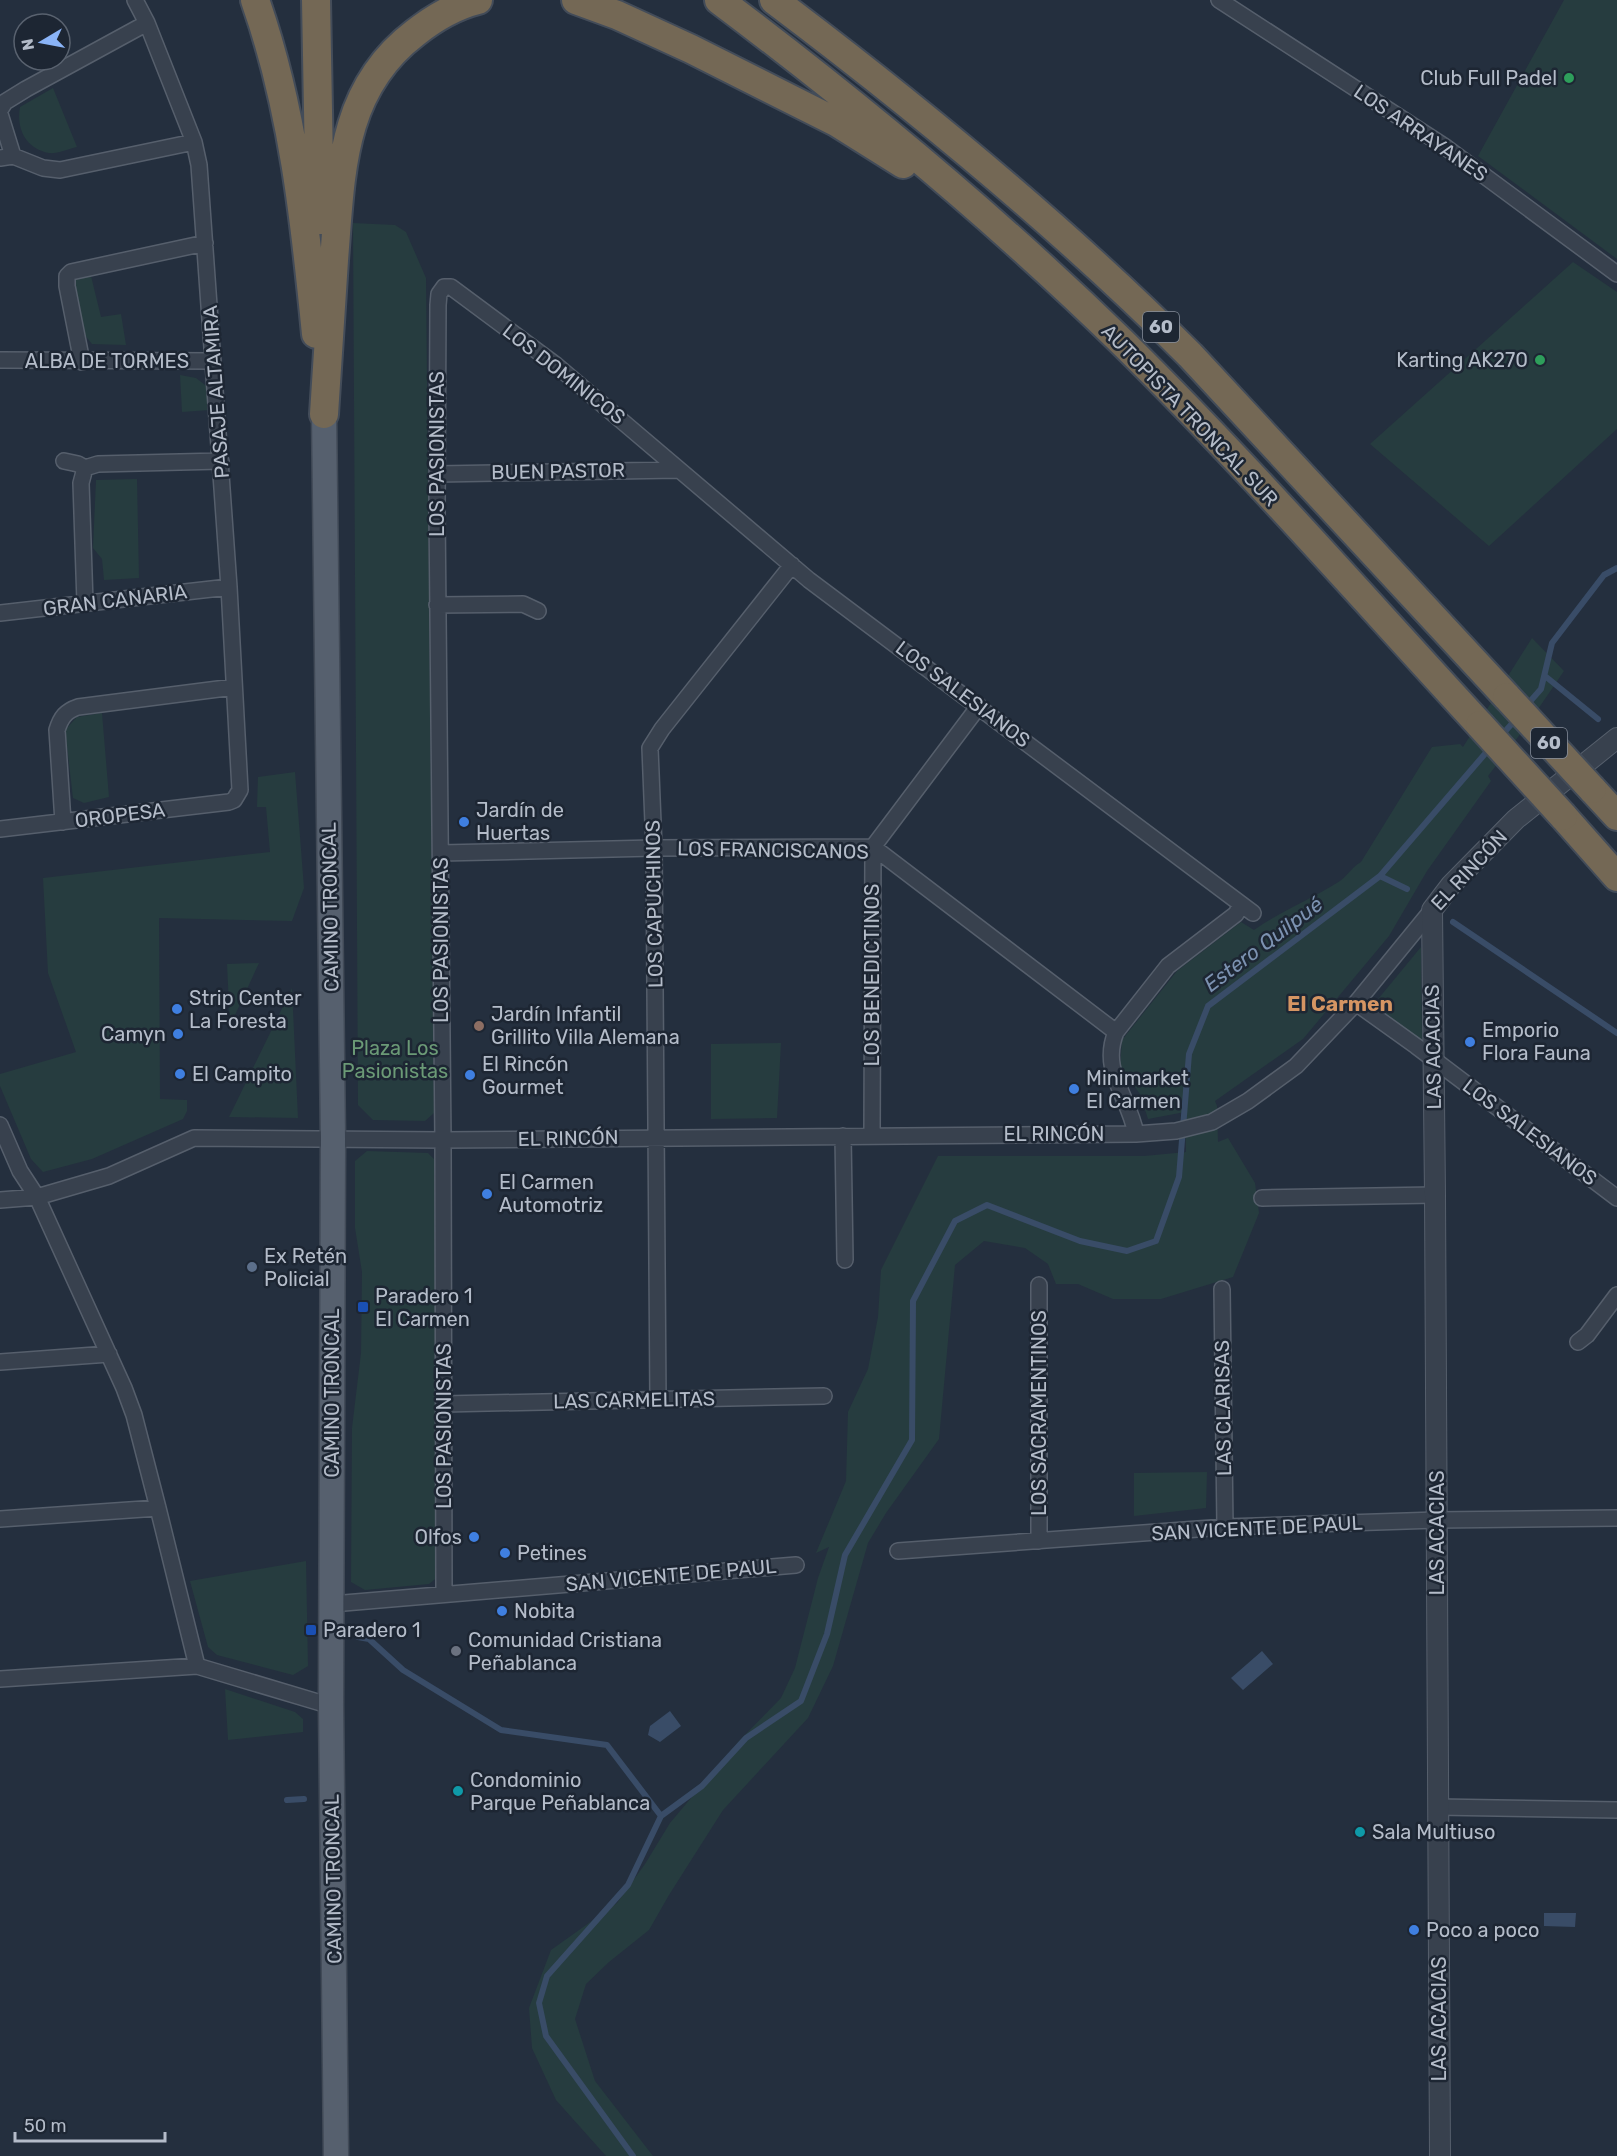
<svg xmlns="http://www.w3.org/2000/svg" width="1617" height="2156" viewBox="0 0 1617 2156" font-family="Rubik,sans-serif">
	<style>
		.green { fill: #263c3f }
		.water { fill: #394c67 }
		.lines { fill: none; stroke-linecap: round; stroke-linejoin: round }
		.stream { stroke: #394c67; stroke-width: 6 }
		.minor-casing { stroke: #565f6c; stroke-width: 18 }
		.tertiary-casing { stroke: #565f6c; stroke-width: 22 }
		.primary-casing { stroke: #414a57; stroke-width: 27 }
		.motorway-casing { stroke: #434c59; stroke-width: 32 }
		.minor { stroke: #38414e; stroke-width: 15 }
		.tertiary { stroke: #38414e; stroke-width: 20 }
		.primary { stroke: #56606e; stroke-width: 24 }
		.motorway { stroke: #746855; stroke-width: 28 }
		.motorway-bridge-casing { stroke: #434c59; stroke-width: 32; stroke-linecap: butt }
		.motorway-bridge { stroke: #746855; stroke-width: 28 }
		.leisure-dot { fill: #2e9e5b; stroke: #1d2633; stroke-width: 2 }
		.shop-dot { fill: #3f7fe0; stroke: #1d2633; stroke-width: 2 }
		.education-dot { fill: #8d6e63; stroke: #1d2633; stroke-width: 2 }
		.service-dot { fill: #5c6f8a; stroke: #1d2633; stroke-width: 2 }
		.transit-dot { fill: #1a4fb4; stroke: #1d2633; stroke-width: 2 }
		.worship-dot { fill: #6b7280; stroke: #1d2633; stroke-width: 2 }
		.culture-dot { fill: #0f9aa8; stroke: #1d2633; stroke-width: 2 }
		.labels { text-anchor: middle; dominant-baseline: central; stroke-width: 5; stroke-linejoin: round; paint-order: stroke }
		.shield { fill: #1d2633; stroke: #878f9c; stroke-width: 1.5 }
		.shield-label { font-size: 18px; font-weight: bold; fill: #b4bcc9 }
		.poi-label { font-size: 20px; fill: #b4bcc9; stroke: #1d2633; text-anchor: start }
		.street-label { font-size: 20px; fill: #b4bcc9; stroke: #1d2633 }
		.park-label { font-size: 20px; fill: #6b9a76; stroke: #1d2633 }
		.water-label { font-size: 21px; font-style: italic; fill: #7c92b1; stroke: #1d2633 }
		.neighbourhood-label { font-size: 21px; font-weight: bold; fill: #d59563; stroke: #1d2633 }
	</style>
	<rect width="100%" height="100%" fill="#242f3e"/>
	<path class="green" d="M1564,0H1617V259L1478,156Z
		M53,88L77,147C68,149 57,154 49,153C26,149 16,129 20,107Z
		M353,223L395,225L406,232L426,278L434,1113L425,1121L373,1120L358,1105Z
		M1573,262L1617,292V429L1489,546L1370,444Z
		M91,276L101,317L121,314L126,345L92,344L80,329L71,281Z
		M180,375L196,378L209,388L210,410L182,412Z
		M137,479L139,578L104,580L102,559L93,548L96,480Z
		M1532,638L1564,671L1528,724L1488,776L1491,781L1427,871L1389,936L1303,1039L1215,1101L1217,1106L1218,1142L1228,1138L1255,1183L1259,1213L1233,1277L1161,1299H1113L1078,1284H1056L1048,1264L1025,1248L984,1241L955,1265L939,1439L886,1513L868,1543L833,1666L808,1718L723,1810L669,1895L649,1930L609,1962L586,1984L575,2019L595,2081L653,2156H606L556,2100L532,2048L529,2008L551,1950L617,1903L645,1864L670,1823L739,1741L781,1698L795,1668L818,1578L829,1547L816,1553L846,1481L848,1412L868,1369L878,1317L881,1270L938,1156H1144L1186,1152L1185,1112L1148,1119L1140,1094L1120,1067L1122,1040L1177,971L1241,922L1254,930C1281,911 1312,899 1340,881C1348,875 1352,867 1361,862L1432,747L1460,744L1463,747Z
		M102,713L109,797L84,803L73,798L65,730L77,717Z
		M295,772L304,888L292,921L159,918L160,1099L187,1100V1111L183,1119L92,1159L43,1172L31,1159L0,1086V1074L76,1052L48,973L43,878L270,852L266,807H257L258,777Z
		M1421,947L1422,1042L1374,1004Z
		M259,963L230,1026L227,964Z
		M292,988L298,1118L229,1117L233,1109Z
		M781,1043L777,1118L711,1119V1044Z
		M367,1151L428,1153L435,1160L439,1576L429,1584L365,1590L351,1582L352,1428L361,1353L362,1272L355,1228V1161Z
		M1207,1472L1206,1508L1134,1516V1473Z
		M306,1561L308,1666L293,1675L217,1655L208,1647L190,1581Z
		M225,1689L295,1712L303,1719V1732L228,1740Z"/>
	<path class="water" d="M1262,1651L1273,1664L1243,1690L1231,1678Z
		M670,1711L681,1726L660,1742L648,1735L650,1726Z
		M1544,1913H1576L1575,1927L1544,1926Z"/>
	<g class="lines">
		<path class="stream" d="M1545,676L1598,719
			M1526,706L1541,689L1552,643L1604,575L1617,568
			M1501,736L1516,719
			M1380,876L1407,889
			M1453,922L1617,1033
			M358,1637L369,1639L403,1670L501,1730L607,1745L661,1816
			M287,1800L304,1799
			M633,2156L546,2036L539,2003L547,1976L628,1885L661,1816L702,1786L746,1738L801,1701L827,1634L845,1555L912,1440L913,1301L955,1221L987,1205L1080,1241L1127,1251L1156,1241L1179,1177L1189,1054L1208,1006L1380,876L1490,748"/>
		<g class="minor-casing">
			<path id="minor" d="M1219,0L1444,146L1617,274
				M0,110L5,102L26,89L147,23
				M0,114L13,156
				M0,158L13,156L43,168L60,170L194,142
				M0,360L213,361
				M82,362L67,286V276L71,272L205,243
				M64,461L78,464L85,468
				M438,474L678,470
				M85,603L81,483L85,468L98,464L221,461
				M437,605L523,604L538,611
				M0,613L229,587
				M63,822L57,730C61,717 66,711 78,707L234,687
				M0,829L229,802L234,800L240,790L229,587L199,165L194,142L147,23L135,0
				M441,853L654,848L873,847L1116,1032
				M1356,1003L1416,1046L1617,1198
				M0,1125L20,1171L37,1197L124,1388L134,1415L158,1508L197,1666
				M1136,1134C1129,1096 1100,1071 1116,1032L1168,966L1236,914L1241,904
				M843,1136L845,1260
				M872,1136L873,847L979,706
				M1262,1198L1435,1195
				M0,1200L37,1197L109,1176L194,1138L443,1140L1136,1134L1176,1131L1212,1122L1248,1101L1296,1066L1356,1003L1432,910
				M1039,1285V1541
				M1222,1289L1225,1527
				M1578,1342L1587,1335L1617,1295
				M0,1362L109,1354
				M658,1400L654,848L650,748L662,729L792,565
				M444,1404L824,1396
				M0,1519L158,1508
				M898,1551L1225,1527L1437,1520L1617,1518
				M444,1594L443,1140L437,510L438,305L439,294L444,287H451L556,365L809,580L1253,913
				M332,1604L796,1565
				M0,1679L197,1666L331,1706
				M1438,1807L1617,1810"/>
		</g>
		<g class="tertiary-casing">
			<path id="tertiary" d="M1440,2156L1435,1195L1432,910L1451,885L1516,819L1617,738"/>
		</g>
		<g class="primary-casing">
			<path id="primary" d="M324,414L333,1139L331,1706L336,2156"/>
		</g>
		<g class="motorway-casing">
			<path id="motorway" d="M255,0C293,108 305,221 316,334
				M316,0L320,220
				M576,0L617,15L691,49L836,122L903,164
				M719,0C860,106 996,219 1122,342C1246,464 1362,597 1480,725
				M774,0C920,110 1061,226 1190,355L1507,697
				M324,414C327,363 331,311 334,260C341,174 340,90 415,33C434,18 454,6 478,0
				M1592,789L1617,816
				M1563,816L1617,877"/>
		</g>
		<use href="#minor" class="minor"/>
		<use href="#tertiary" class="tertiary"/>
		<use href="#primary" class="primary"/>
		<use href="#motorway" class="motorway"/>
		<g class="motorway-bridge-casing">
			<path id="motorway-bridge" d="M1507,697L1592,789
				M1480,725L1563,816"/>
		</g>
		<use href="#motorway-bridge" class="motorway-bridge"/>
	</g>
	<g class="leisure-dot">
		<circle cx="1569" cy="78" r="6"/>
		<circle cx="1540" cy="360" r="6"/>
	</g>
	<g class="shop-dot">
		<circle cx="464" cy="822" r="6"/>
		<circle cx="177" cy="1009" r="6"/>
		<circle cx="178" cy="1034" r="6"/>
		<circle cx="1470" cy="1042" r="6"/>
		<circle cx="180" cy="1074" r="6"/>
		<circle cx="470" cy="1075" r="6"/>
		<circle cx="1074" cy="1089" r="6"/>
		<circle cx="487" cy="1194" r="6"/>
		<circle cx="474" cy="1537" r="6"/>
		<circle cx="505" cy="1553" r="6"/>
		<circle cx="502" cy="1611" r="6"/>
		<circle cx="1414" cy="1930" r="6"/>
	</g>
	<circle class="education-dot" cx="479" cy="1026" r="6"/>
	<circle class="service-dot" cx="252" cy="1267" r="6"/>
	<g class="transit-dot">
		<rect x="357" y="1301" width="12" height="12" rx="3"/>
		<rect x="305" y="1624" width="12" height="12" rx="3"/>
	</g>
	<circle class="worship-dot" cx="456" cy="1651" r="6"/>
	<g class="culture-dot">
		<circle cx="458" cy="1791" r="6"/>
		<circle cx="1360" cy="1832" r="6"/>
	</g>
	<g class="labels">
		<g class="shield">
			<rect x="1143" y="312" width="36" height="30" rx="4.5"/>
			<rect x="1531" y="728" width="36" height="30" rx="4.5"/>
		</g>
		<g class="shield-label">
			<text x="1161" y="327">60</text>
			<text x="1549" y="743">60</text>
		</g>
		<g class="poi-label">
			<text x="1557" y="78" text-anchor="end">Club Full Padel</text>
			<text x="1528" y="360" text-anchor="end">Karting AK270</text>
			<text x="476" y="810">Jardín de<tspan x="476" dy="23">Huertas</tspan></text>
			<text x="189" y="998">Strip Center<tspan x="189" dy="23">La Foresta</tspan></text>
			<text x="491" y="1014">Jardín Infantil<tspan x="491" dy="23">Grillito Villa Alemana</tspan></text>
			<text x="1482" y="1030">Emporio<tspan x="1482" dy="23">Flora Fauna</tspan></text>
			<text x="166" y="1034" text-anchor="end">Camyn</text>
			<text x="482" y="1064">El Rincón<tspan x="482" dy="23">Gourmet</tspan></text>
			<text x="192" y="1074">El Campito</text>
			<text x="1086" y="1078">Minimarket<tspan x="1086" dy="23">El Carmen</tspan></text>
			<text x="499" y="1182">El Carmen<tspan x="499" dy="23">Automotriz</tspan></text>
			<text x="264" y="1256">Ex Retén<tspan x="264" dy="23">Policial</tspan></text>
			<text x="375" y="1296">Paradero 1<tspan x="375" dy="23">El Carmen</tspan></text>
			<text x="462" y="1537" text-anchor="end">Olfos</text>
			<text x="517" y="1553">Petines</text>
			<text x="514" y="1611">Nobita</text>
			<text x="323" y="1630">Paradero 1</text>
			<text x="468" y="1640">Comunidad Cristiana<tspan x="468" dy="23">Peñablanca</tspan></text>
			<text x="470" y="1780">Condominio<tspan x="470" dy="23">Parque Peñablanca</tspan></text>
			<text x="1372" y="1832">Sala Multiuso</text>
			<text x="1426" y="1930">Poco a poco</text>
		</g>
		<g class="street-label">
			<text transform="translate(1421 133) rotate(34)">LOS ARRAYANES</text>
			<text x="107" y="361">ALBA DE TORMES</text>
			<text transform="translate(564 374) rotate(38)">LOS DOMINICOS</text>
			<text transform="translate(216 392) rotate(-94)">PASAJE ALTAMIRA</text>
			<text transform="translate(1190 415) rotate(46)">AUTOPISTA TRONCAL SUR</text>
			<text transform="translate(437 454) rotate(-90)">LOS PASIONISTAS</text>
			<text transform="translate(558 471) rotate(-1)">BUEN PASTOR</text>
			<text transform="translate(115 600) rotate(-7)">GRAN CANARIA</text>
			<text transform="translate(963 694) rotate(37)">LOS SALESIANOS</text>
			<text transform="translate(120 815) rotate(-7)">OROPESA</text>
			<text transform="translate(773 850) rotate(1)">LOS FRANCISCANOS</text>
			<text transform="translate(1469 870) rotate(-47)">EL RINCÓN</text>
			<text transform="translate(654 904) rotate(-91)">LOS CAPUCHINOS</text>
			<text transform="translate(330 907) rotate(-91)">CAMINO TRONCAL</text>
			<text transform="translate(441 940) rotate(-90)">LOS PASIONISTAS</text>
			<text transform="translate(872 975) rotate(-90)">LOS BENEDICTINOS</text>
			<text transform="translate(1433 1047) rotate(-91)">LAS ACACIAS</text>
			<text transform="translate(1530 1132) rotate(37)">LOS SALESIANOS</text>
			<text x="1054" y="1134">EL RINCÓN</text>
			<text transform="translate(568 1138) rotate(-1)">EL RINCÓN</text>
			<text transform="translate(332 1393) rotate(-90)">CAMINO TRONCAL</text>
			<text transform="translate(634 1400) rotate(-1)">LAS CARMELITAS</text>
			<text transform="translate(1223 1408) rotate(-91)">LAS CLARISAS</text>
			<text transform="translate(1039 1413) rotate(-90)">LOS SACRAMENTINOS</text>
			<text transform="translate(444 1426) rotate(-90)">LOS PASIONISTAS</text>
			<text transform="translate(1257 1528) rotate(-3)">SAN VICENTE DE PAUL</text>
			<text transform="translate(1437 1533) rotate(-90)">LAS ACACIAS</text>
			<text transform="translate(671 1575) rotate(-5)">SAN VICENTE DE PAUL</text>
			<text transform="translate(333 1879) rotate(-91)">CAMINO TRONCAL</text>
			<text transform="translate(1439 2019) rotate(-90)">LAS ACACIAS</text>
		</g>
		<g class="park-label">
			<text x="395" y="1048">Plaza Los<tspan x="395" dy="23">Pasionistas</tspan></text>
		</g>
		<g class="water-label">
			<text transform="translate(1263 944) rotate(-37)">Estero Quilpué</text>
		</g>
		<g class="neighbourhood-label">
			<text x="1340" y="1003">El Carmen</text>
		</g>
	</g>
	<g transform="translate(42 42) rotate(260)"><circle r="28" fill="#1d2633" stroke="#59626f" stroke-width="1.5"/>
	<path d="M0-4.5L10 22L0 15L-10 22Z" fill="#8ab4f8"/>
	<text y="-9" font-size="16" font-weight="bold" text-anchor="middle" fill="#b4bcc9">N</text>
	</g>
	<path d="M15 2132v9h150v-9" fill="none" stroke="#b4bcc9" stroke-width="3"/>
	<text x="24" y="2132" font-size="18" fill="#b4bcc9" stroke="#1d2633" stroke-width="4.5" paint-order="stroke">50 m</text>
</svg>
